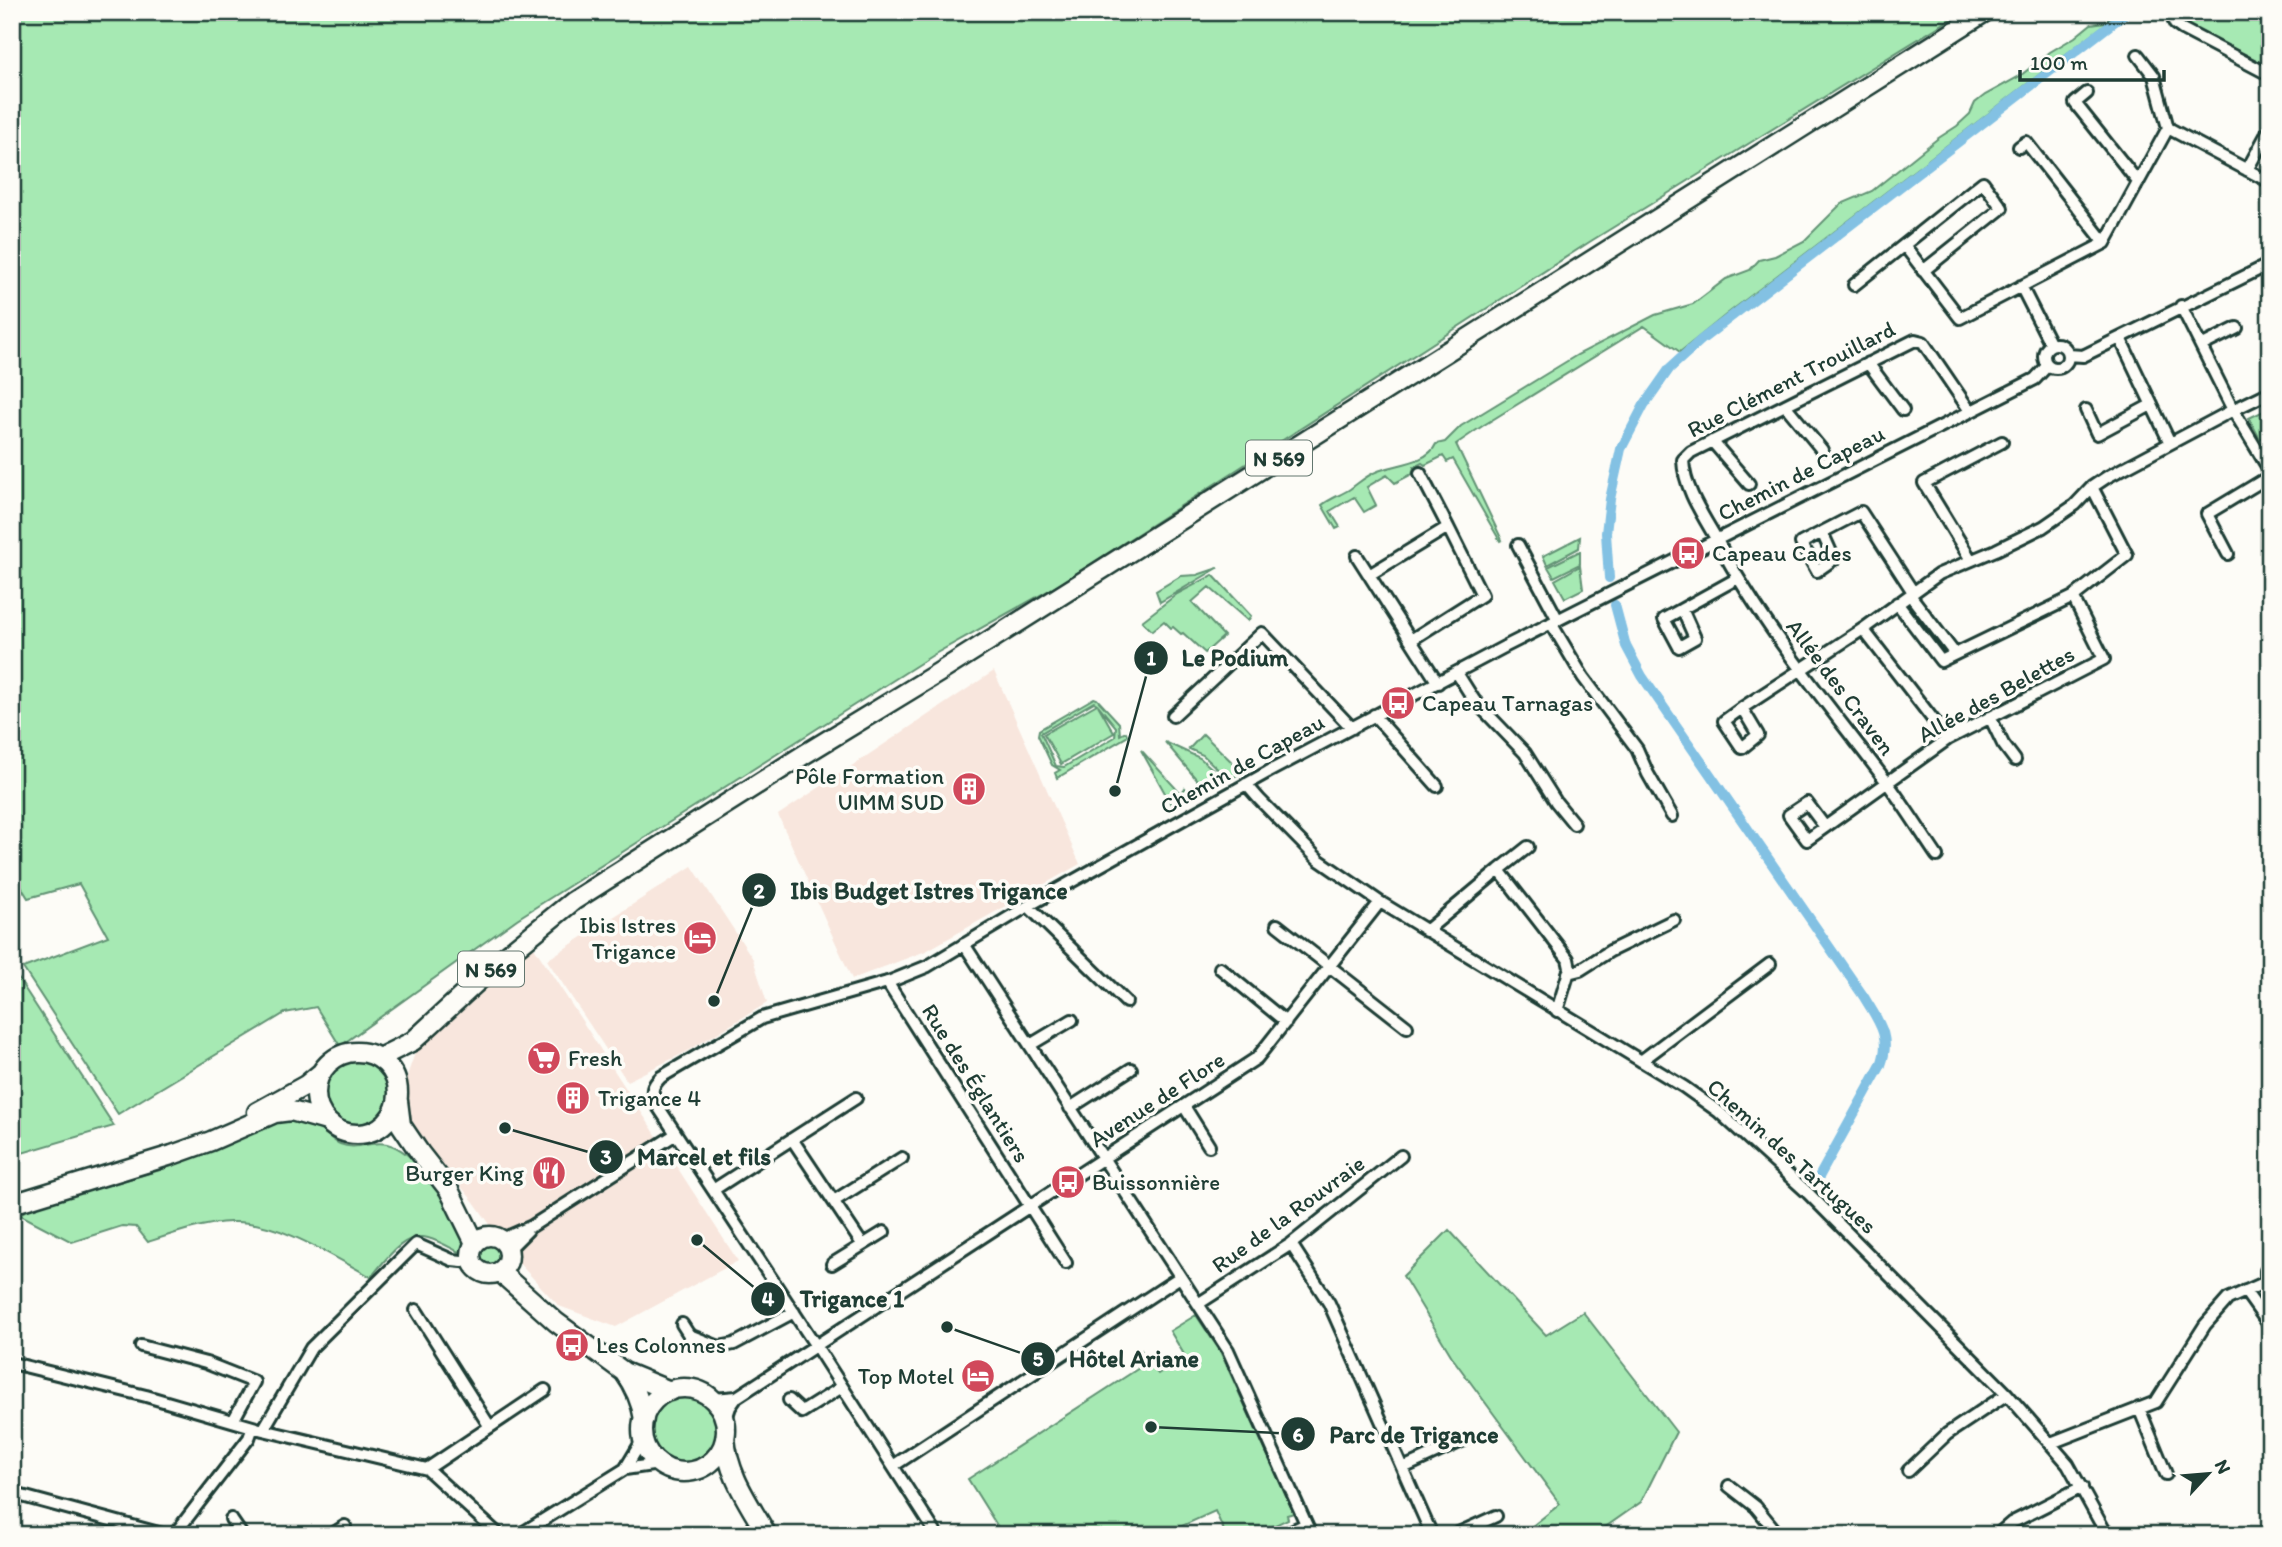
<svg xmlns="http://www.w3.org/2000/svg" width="2282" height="1547" viewBox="0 0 2282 1547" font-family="Itim,sans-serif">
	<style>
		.built { fill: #f8e6dd }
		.green { fill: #a6e9b3; stroke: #629374; stroke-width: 2; fill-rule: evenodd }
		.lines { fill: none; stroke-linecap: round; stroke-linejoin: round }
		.canal { stroke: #83c1e3; stroke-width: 10 }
		.street-casing { stroke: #1f3d34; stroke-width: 16 }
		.primary-casing { stroke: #1f3d34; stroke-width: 23 }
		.street { stroke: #fdfcf7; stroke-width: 10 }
		.primary { stroke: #fdfcf7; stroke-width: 18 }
		.labels { text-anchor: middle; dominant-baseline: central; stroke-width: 7; stroke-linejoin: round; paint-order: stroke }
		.shield { fill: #fdfcf7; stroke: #62766e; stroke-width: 2 }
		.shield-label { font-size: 21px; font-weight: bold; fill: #1f3d34 }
		.street-label { font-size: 23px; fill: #1f3d34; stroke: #fdfcf7 }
		.poi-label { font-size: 23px; fill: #1f3d34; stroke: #fdfcf7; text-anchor: start }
		.leader { fill: none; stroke: #1f3d34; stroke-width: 2.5 }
		.callout-dot { fill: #1f3d34; stroke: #fdfcf7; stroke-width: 2.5 }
		.mark-label { font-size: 21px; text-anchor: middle; font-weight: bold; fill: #fff }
		.callout-label { font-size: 24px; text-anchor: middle; font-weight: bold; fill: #1f3d34; stroke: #fdfcf7; stroke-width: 7; stroke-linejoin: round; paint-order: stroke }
	</style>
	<rect width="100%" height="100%" fill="#fdfcf7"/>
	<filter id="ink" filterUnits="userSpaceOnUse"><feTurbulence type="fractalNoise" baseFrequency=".0143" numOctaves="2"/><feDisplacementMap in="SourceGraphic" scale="14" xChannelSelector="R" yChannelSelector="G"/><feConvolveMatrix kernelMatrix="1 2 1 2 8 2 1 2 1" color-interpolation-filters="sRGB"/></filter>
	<g filter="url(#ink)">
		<path class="built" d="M994,671L1080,864L926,951L852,979L778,815Z
			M692,866L753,959L767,1003L686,1052L627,1081L547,960Z
			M532,944L738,1261L616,1327L559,1306L514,1258L474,1202L420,1138L406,1114L408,1073L416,1050Z"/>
		<path class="green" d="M12,12H1962L1591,241L1060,584L933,655L517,919L340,1046L316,1007L285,1013L118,1114L23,968L108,936L79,884L28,898L12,872Z
			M2118,12H2121L1727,314L1680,352L1644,326L1484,425L1456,444L1502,540L1500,541L1453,459L1447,462L1443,456L1425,465L1422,463L1414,467L1412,474L1395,483L1387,475L1367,487L1376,505L1364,512L1354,497L1330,511L1340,527L1336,529L1322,505C1331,498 1341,495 1350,489C1360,482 1367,475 1378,471C1396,464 1428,463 1436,444L1445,442L1461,426L1577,355L1655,315L1693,304L1726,279L1750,270L1759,260L1775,256L1804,241L1841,204L1872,191L1937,139L1957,126L1970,114L1975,103L1985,95L2020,76L2050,52L2075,37L2091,24L2105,22Z
			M2178,12H2270V69L2183,26Z
			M2270,408V433L2260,439L2249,418Z
			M1580,537L1579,548L1547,565L1543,556Z
			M1580,551V564L1554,577L1548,567Z
			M1580,566L1583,589L1565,598L1555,580Z
			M1218,568L1160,602L1156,591L1181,576L1197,575Z
			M1213,575L1251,616L1248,621L1209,587L1192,602L1224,636L1205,653L1183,633L1181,634L1173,627L1171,628L1164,621L1152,631L1142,621L1177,594Z
			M1094,698L1097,699L1119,723L1120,735L1126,732L1128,736L1057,778L1055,773L1060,770L1052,765L1038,735L1039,730ZM1094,702L1097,704L1044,734L1061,764L1114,733L1098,705L1116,727L1115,737L1064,767L1056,766L1041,733Z
			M1203,734L1235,765L1239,763L1247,771L1228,779L1203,755L1189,749Z
			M1165,742L1200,758L1222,777L1203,787Z
			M1141,750L1181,794L1185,788L1190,794L1171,804Z
			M12,969L114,1126L12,1156Z
			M325 1094a33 33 0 1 1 66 0a33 33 0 1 1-66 0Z
			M287,1120C304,1121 314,1124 327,1135C331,1138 335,1142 340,1144C357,1151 370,1140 387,1144C421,1152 454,1213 469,1242L464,1250L459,1252C449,1247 439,1241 428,1238C404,1231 384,1262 371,1277C332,1256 277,1220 231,1222C203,1223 175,1233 148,1242L136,1227L122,1226L72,1242L15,1212L160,1170L206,1152L254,1128Z
			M1449,1230L1546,1335L1583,1312L1676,1432L1641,1502L1594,1535H1521L1560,1504L1454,1360L1403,1276Z
			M480 1256a11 11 0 1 1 22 0a11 11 0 1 1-22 0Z
			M1196,1315L1220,1351L1294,1513L1287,1515L1288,1519L1254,1535H1226L1215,1511L1162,1535H1003L968,1479L1139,1368L1132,1356L1141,1350L1158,1374L1185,1356L1170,1331Z
			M650 1431a35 35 0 1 1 70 0a35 35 0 1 1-70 0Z"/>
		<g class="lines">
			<path class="canal" d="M1609,578L1606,533L1610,499L1621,449L1644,405L1670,368L1701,340L2127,12
				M1615,605L1626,646L1642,676L1864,997C1878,1021 1892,1036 1881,1065L1815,1184"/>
			<g class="street-casing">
				<path id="street" d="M2170,12L2175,24L2182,29L2270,75
					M2138,55L2154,76L2168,128
					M2087,93L2075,103L2138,182
					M2019,147L2026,142L2105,243
					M2247,170L2270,128
					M1904,245L1960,318L2105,243L2168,128L2270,182
					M1854,285L1983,182L2002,208L1923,271
					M2021,286L2051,345
					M2181,306L2233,410L2270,471
					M2120,338L2170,443
					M2044 356a12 12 0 1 1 24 0a12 12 0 1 1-24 0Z
					M2201,346L2237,328
					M2068,355L2083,356L2270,264
					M1868,363L1903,410
					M1785,405L1822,450
					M2086,410L2097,434L2151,405
					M1712,441L1749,484
					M1420,473L1448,527
					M1822,532L1834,559L1817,571L1801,543L1861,512L1913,592
					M1518,545L1558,620
					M2228,554L2207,514L2270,476
					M1357,556L1438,683
					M1971,560L1924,483L2002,442
					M1369,575L1448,527L1482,595L1411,640
					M1910,595L1955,654
					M1897,603L1941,661L2073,597L2127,555L2092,487
					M1682,609L1695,638L1679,647L1664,619L1738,578
					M1551,623L1583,677L1637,749L1648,774L1672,816
					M1863,629L1948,739
					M1457,673L1474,700L1525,753L1556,802L1574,824
					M1742,708L1758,735L1742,748L1724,721L1742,708L1863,629L1939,574L1996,550L2043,527L2075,505L2092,487L2107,477L2233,410L2268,393
					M1374,715L1437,786
					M1173,716L1262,633L1352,728
					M1990,717L2003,744L2015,760
					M1246,784L1259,799L1319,860L1380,902L1684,1087L1719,1112L1808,1193L2007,1394L2068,1464L2107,1535
					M1825,827L1807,803L1789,815L1807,840L1948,739L2104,659L2073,597
					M1937,856C1920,831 1904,805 1886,781C1827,703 1764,629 1718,542C1704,517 1684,489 1683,460L1691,452L1915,340L1923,342L1970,411
					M1499,870L1528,847
					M1028,906L1126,1002
					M1277,925L1407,1027
					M1426,931L1499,870L1568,959L1570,968L1557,1011
					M964,944L1228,1350L1311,1535
					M1220,968L1286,1022
					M1568,973L1580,970L1610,951L1674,920
					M887,982L1066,1263
					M1030,1045L1072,1020
					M1641,1061L1770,964
					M1184,1106L1209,1146
					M1070,1108L1131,1069
					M792,1139L856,1098
					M713,1190L792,1139L862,1244
					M834,1201L902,1158
					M502,1239L532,1226L676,1134
					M1291,1244L1329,1303L1432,1535
					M509,1249L528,1230
					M832,1264L884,1232
					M2245,1291L2270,1326
					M1198,1304L1291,1244L1401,1156
					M416,1310L490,1427
					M682,1324L689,1335L719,1347L734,1344L794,1312
					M141,1346L206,1363L254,1382L233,1421
					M12,1363L146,1396L263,1430L427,1469L499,1535
					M710,1397L714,1399L737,1397
					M789,1400L802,1412L842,1387
					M2139,1408L2166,1474
					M725,1422L730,1407L737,1397L1257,1058L1380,902
					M263,1430L311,1348L416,1244L452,1260L472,1262
					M643,1439L625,1469L659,1464
					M2051,1443L2156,1402L2205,1325L2228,1299L2266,1282V1271L2270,1268
					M893,1466L1180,1277
					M1403,1468L1464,1440
					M427,1469L545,1390
					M1908,1471L1947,1434L2007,1394
					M1729,1486L1756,1507L1779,1535
					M22,1496L166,1535
					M231,1519L242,1535
					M174,1535L249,1438L253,1427
					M331,1535L345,1526
					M519,1535L625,1469
					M937,1535L816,1346L655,1102C651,1090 652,1086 661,1077L762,1018L891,981L928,966L1028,906L1268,772L1506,646L2035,379L2048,365
					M1283,1535L1306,1524
					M1454,1535L1496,1516
					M1997,1535L2011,1523L2082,1487"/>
			</g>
			<g class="primary-casing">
				<path id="primary" d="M316 1093a41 41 0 1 1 82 0a41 41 0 1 1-82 0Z
					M379,1058L413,1041L503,958L573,901L805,754L938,673L1985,12
					M398,1101L401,1125L420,1153L449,1190L475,1243
					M257,1112L306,1085L322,1072
					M12,1204L172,1155L211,1141L275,1113L291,1111L327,1121
					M471 1255a19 19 0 1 1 38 0a19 19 0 1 1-38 0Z
					M500,1272L556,1322L624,1372L670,1391
					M624,1372C635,1387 641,1401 644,1419
					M642 1430a42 42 0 1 1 84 0a42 42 0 1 1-84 0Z
					M725,1438C728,1476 749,1503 767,1535"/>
			</g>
			<use href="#street" class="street"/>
			<use href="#primary" class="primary"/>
		</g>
	</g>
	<defs>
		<g id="bus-disc" transform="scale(1.75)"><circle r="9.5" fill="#d1495b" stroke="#fdfcf7"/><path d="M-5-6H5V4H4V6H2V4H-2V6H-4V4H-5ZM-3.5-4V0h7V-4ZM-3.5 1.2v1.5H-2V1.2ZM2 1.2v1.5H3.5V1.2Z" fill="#fff"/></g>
		<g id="building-disc" transform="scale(1.75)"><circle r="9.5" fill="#d1495b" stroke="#fdfcf7"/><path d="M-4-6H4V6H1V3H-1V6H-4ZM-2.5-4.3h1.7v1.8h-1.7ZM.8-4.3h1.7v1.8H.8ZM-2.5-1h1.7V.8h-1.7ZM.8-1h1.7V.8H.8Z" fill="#fff"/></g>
		<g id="hotel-disc" transform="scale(1.75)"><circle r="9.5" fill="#d1495b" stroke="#fdfcf7"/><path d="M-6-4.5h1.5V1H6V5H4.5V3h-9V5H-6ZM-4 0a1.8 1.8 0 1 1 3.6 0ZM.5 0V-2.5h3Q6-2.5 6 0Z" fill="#fff"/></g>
		<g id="supermarket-disc" transform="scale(1.75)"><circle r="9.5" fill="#d1495b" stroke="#fdfcf7"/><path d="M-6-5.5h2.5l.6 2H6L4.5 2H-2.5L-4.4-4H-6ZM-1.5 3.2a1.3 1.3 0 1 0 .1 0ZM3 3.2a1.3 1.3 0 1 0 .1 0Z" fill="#fff"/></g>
		<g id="restaurant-disc" transform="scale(1.75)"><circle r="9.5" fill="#d1495b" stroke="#fdfcf7"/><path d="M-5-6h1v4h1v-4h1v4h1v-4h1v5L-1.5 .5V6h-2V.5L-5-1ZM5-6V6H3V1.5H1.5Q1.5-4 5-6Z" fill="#fff"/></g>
	</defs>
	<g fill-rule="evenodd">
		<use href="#bus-disc" x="1688" y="553"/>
		<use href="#bus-disc" x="1398" y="703"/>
		<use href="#building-disc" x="969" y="789"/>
		<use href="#hotel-disc" x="700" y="938"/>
		<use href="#supermarket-disc" x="544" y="1058"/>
		<use href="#building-disc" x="573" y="1098"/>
		<use href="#restaurant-disc" x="549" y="1173"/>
		<use href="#bus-disc" x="1068" y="1182"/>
		<use href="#bus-disc" x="572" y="1345"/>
		<use href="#hotel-disc" x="978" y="1376"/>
	</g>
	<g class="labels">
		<g class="shield">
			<rect x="1246" y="440.5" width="66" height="35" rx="5"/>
			<rect x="458" y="951.5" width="66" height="35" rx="5"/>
		</g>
		<g class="shield-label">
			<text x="1279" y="458">N 569</text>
			<text x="491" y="969">N 569</text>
		</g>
		<g class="street-label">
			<text transform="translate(1791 379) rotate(-27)">Rue Clément Trouillard</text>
			<text transform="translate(1801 473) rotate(-27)">Chemin de Capeau</text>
			<text transform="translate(1841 687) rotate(53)">Allée des Craven</text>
			<text transform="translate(1996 694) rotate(-29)">Allée des Belettes</text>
			<text transform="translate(1242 764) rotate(-29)">Chemin de Capeau</text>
			<text transform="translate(976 1083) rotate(58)">Rue des Églantiers</text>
			<text transform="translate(1157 1099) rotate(-33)">Avenue de Flore</text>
			<text transform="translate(1792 1156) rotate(42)">Chemin des Tartugues</text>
			<text transform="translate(1288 1214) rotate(-36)">Rue de la Rouvraie</text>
		</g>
		<g class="poi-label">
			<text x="1712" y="553">Capeau Cades</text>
			<text x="1422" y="703">Capeau Tarnagas</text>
			<text x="944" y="776" text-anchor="end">Pôle Formation<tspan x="944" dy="26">UIMM SUD</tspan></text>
			<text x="676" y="925" text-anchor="end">Ibis Istres<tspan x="676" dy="26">Trigance</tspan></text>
			<text x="568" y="1058">Fresh</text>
			<text x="598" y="1098">Trigance 4</text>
			<text x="524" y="1173" text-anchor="end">Burger King</text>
			<text x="1092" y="1182">Buissonnière</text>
			<text x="596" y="1345">Les Colonnes</text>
			<text x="954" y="1376" text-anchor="end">Top Motel</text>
		</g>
	</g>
	<path class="leader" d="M1115 791L1151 658M714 1001L759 890M505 1128L606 1157M697 1240L768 1299M947 1327L1038 1359M1151 1427L1298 1434"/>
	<g class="callout-dot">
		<circle cx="1115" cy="791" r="7"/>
		<circle cx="714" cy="1001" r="7"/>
		<circle cx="505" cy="1128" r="7"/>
		<circle cx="697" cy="1240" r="7"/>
		<circle cx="947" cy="1327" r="7"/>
		<circle cx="1151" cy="1427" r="7"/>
		<circle cx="1151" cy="658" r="18"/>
		<circle cx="759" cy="890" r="18"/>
		<circle cx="606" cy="1157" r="18"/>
		<circle cx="768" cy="1299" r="18"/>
		<circle cx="1038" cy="1359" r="18"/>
		<circle cx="1298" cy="1434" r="18"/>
	</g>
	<g class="mark-label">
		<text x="1151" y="665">1</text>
		<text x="759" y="898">2</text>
		<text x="606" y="1164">3</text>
		<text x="768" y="1306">4</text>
		<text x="1038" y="1366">5</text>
		<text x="1298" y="1442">6</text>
	</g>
	<g class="callout-label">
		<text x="1235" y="666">Le Podium</text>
		<text x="929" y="899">Ibis Budget Istres Trigance</text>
		<text x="704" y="1165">Marcel et fils</text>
		<text x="852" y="1307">Trigance 1</text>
		<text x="1134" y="1367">Hôtel Ariane</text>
		<text x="1414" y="1443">Parc de Trigance</text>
	</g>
	<rect width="2282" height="1547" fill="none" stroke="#fdfcf7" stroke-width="42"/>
	<rect x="21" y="21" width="2240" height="1505" fill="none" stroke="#1f3d34" stroke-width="2.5" filter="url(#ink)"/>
	<g transform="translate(2208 1474) rotate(64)" stroke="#fdfcf7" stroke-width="5" paint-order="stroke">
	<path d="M0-5L12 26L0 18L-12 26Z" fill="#1f3d34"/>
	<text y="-10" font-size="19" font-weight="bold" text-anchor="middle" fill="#1f3d34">N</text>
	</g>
	<path d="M2020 70v10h144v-10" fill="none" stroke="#1f3d34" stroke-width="3.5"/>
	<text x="2030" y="70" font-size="21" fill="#1f3d34" stroke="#fdfcf7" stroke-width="5" paint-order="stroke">100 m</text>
</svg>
